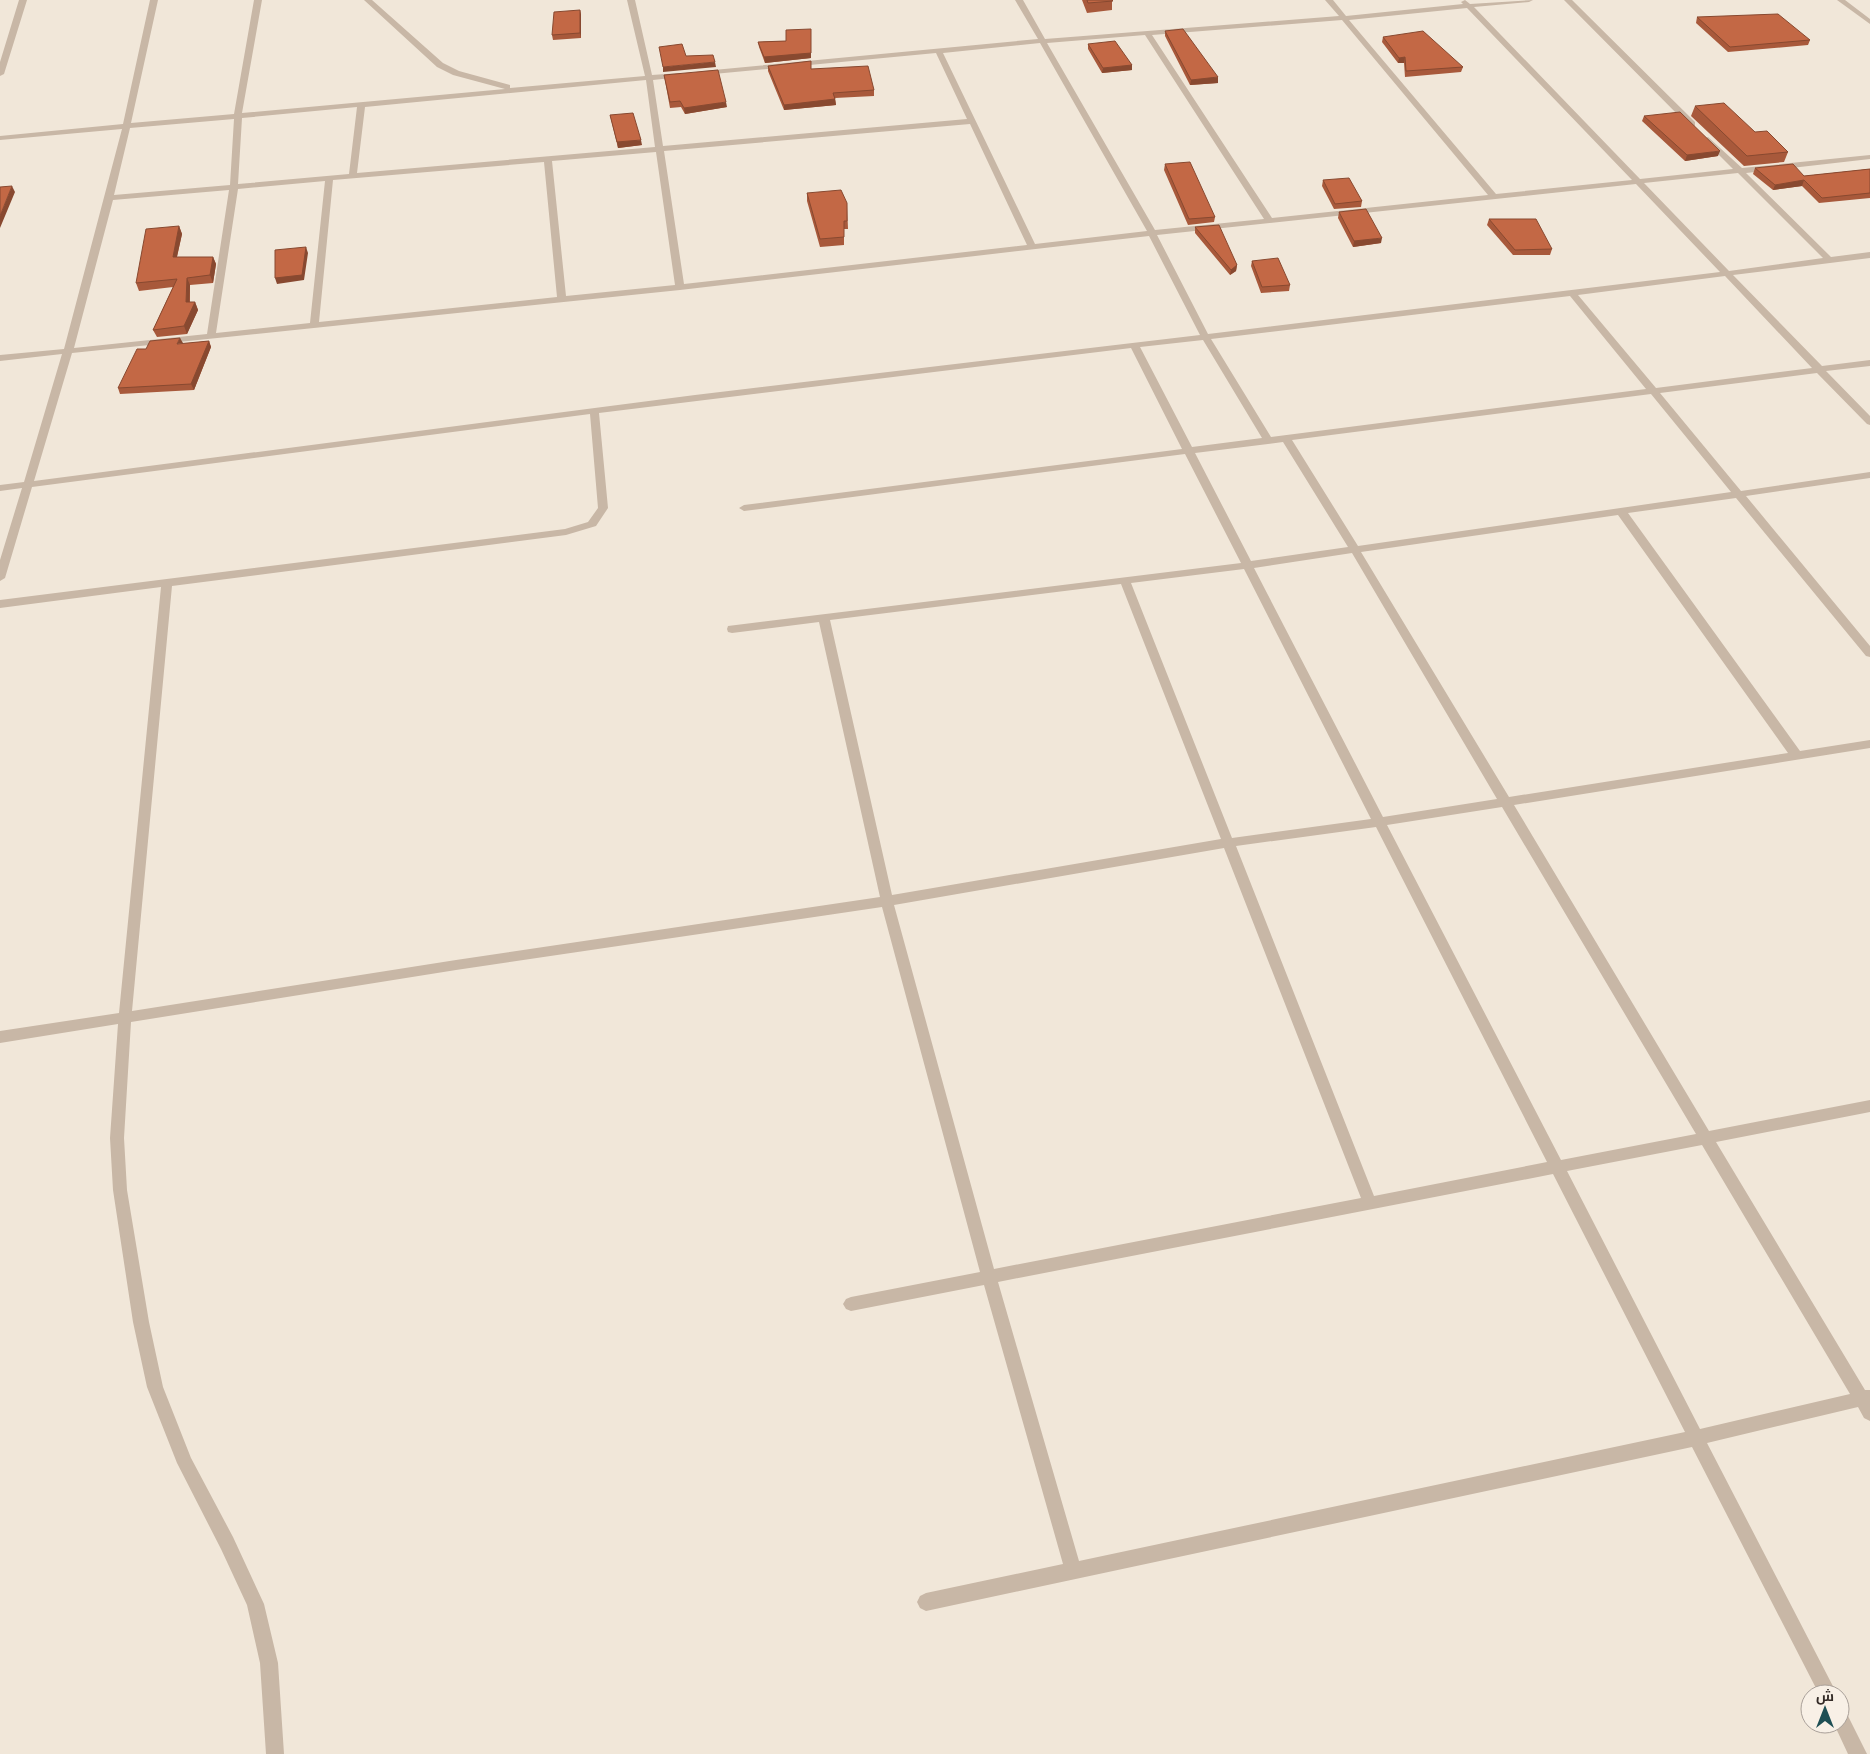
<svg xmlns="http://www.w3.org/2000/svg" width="1870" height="1754" viewBox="0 0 1870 1754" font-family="'Alegreya Sans',Cairo,sans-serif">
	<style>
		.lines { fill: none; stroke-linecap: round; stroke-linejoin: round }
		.street { fill: #c8b7a6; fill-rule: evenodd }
		.wall { fill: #a8593b }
		.shaded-wall { fill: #884930 }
		.building { fill: #c36845; stroke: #884930 }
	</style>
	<rect width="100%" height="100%" fill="#f1e7d9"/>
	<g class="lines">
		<path class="street" d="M19,0H27L4,74L0,76V62Z
			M150,0H158L131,123L234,114L254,0H262L242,113L505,89L453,75L437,67L364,0H372L443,63L459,71L510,85V88L645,76L627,0H635L652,75L680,73L684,75L680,77L653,80L663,146L967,119L936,53L703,75L699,73L703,71L1038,39L1015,0H1023L1045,39L1339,16L1325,0H1333L1346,16L1463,4L1461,2L1465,0L1470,4L1533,0L1529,2L1474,7L1640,179L1733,169L1705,141L1704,139L1708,137L1742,168L1870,155V159L1746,173L1831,257L1870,252V258L1733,275L1822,366L1870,360V366L1826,371L1870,416V425L1867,424L1817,373L1660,393L1741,491L1870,472V478L1746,496L1870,646V657L1866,656L1736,498L1628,513L1800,751L1870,740V748L1514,805L1709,1131L1870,1100V1112L1716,1142L1865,1390H1870V1421L1864,1418L1858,1407L1707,1443L1837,1694H1819L1692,1447L926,1611L920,1608L917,1602L920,1596L926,1593L1063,1564L984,1285L851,1311L846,1309L843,1304L846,1299L851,1297L980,1272L882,907L456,970L131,1022L124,1138L127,1190L149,1322L163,1387L191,1458L233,1537L264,1604L278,1663L284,1754H266L260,1663L247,1605L221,1549L177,1463L147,1387L133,1322L113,1190L110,1138L118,1024L0,1043V1031L119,1013L161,587L0,608V600L565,529L588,522L598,508L590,414L32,487L5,578L0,581V560L22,488L0,491V485L24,482L62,354L0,361V355L64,349L122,129L0,140V136L123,124ZM1467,8L1632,180L1496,194L1349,20ZM1342,20L1488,195L1272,218L1152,35ZM1145,35L1264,219L1155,230L1047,43ZM1040,43L1147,231L1035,244L943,53ZM646,80L655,147L357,173L365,107ZM357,107L349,174L238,184L242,118ZM234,119L230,185L114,195L130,128ZM970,124L1027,245L684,284L664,151ZM656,152L675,285L566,296L552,161ZM544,162L557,297L319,322L333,180ZM1738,173L1823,258L1729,271L1644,183ZM325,181L310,323L216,333L238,189ZM1636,184L1720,272L1208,334L1157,235ZM229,190L207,334L74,348L113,200ZM1149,236L1200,335L695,395L34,481L72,353L680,290ZM1725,276L1812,368L1656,388L1578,295ZM1570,296L1646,389L1271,437L1211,339ZM1203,340L1262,438L1192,447L1140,347ZM1131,348L1182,449L744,505L739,508L744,511L1185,454L1241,563L728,626L727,629L728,632L732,633L819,622L880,897L456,960L132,1011L172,586L566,535L596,526L608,508L599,413ZM1651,394L1731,492L1358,546L1292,440ZM1283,442L1348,547L1251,561L1195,453ZM1618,515L1788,753L1509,797L1361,552ZM1352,553L1497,799L1383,817L1254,568ZM1244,569L1371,819L1232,838L1131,583ZM1121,584L1221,839L892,895L830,620ZM1502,807L1696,1134L1561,1160L1387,825ZM1376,827L1547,1162L1374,1196L1236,846ZM1224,848L1361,1198L994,1269L894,905ZM1702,1145L1850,1394L1700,1429L1567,1171ZM1553,1174L1685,1432L1079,1561L998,1282Z
			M1564,0H1572L1695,122V126H1689Z
			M1837,0H1845L1870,19V24Z
			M1840,1709L1846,1712L1867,1754H1848L1834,1724H1840Z"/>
	</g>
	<path class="wall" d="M1082,0H1112V10L1087,13Z
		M580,10L581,15V38L553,40L552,35Z
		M1697,17L1810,40L1808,45L1728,52L1696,23Z
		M1165,31L1218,83L1190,85L1165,36Z
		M811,35V58L765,63L759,47L758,42L786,41Z
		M1383,37L1463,67L1461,72L1405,77L1404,63H1398L1382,42Z
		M1088,44L1132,65V70L1102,73L1088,49Z
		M768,66L811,69L874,90V96L835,98L836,105L784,110L768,71Z
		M664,75L727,107L685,114L681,107L670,108Z
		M1695,106L1755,132L1788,152L1784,162L1744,166L1691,116Z
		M610,115L642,145L618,148Z
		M1644,116L1718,156L1685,161L1642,121Z
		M1165,164L1215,217L1214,222L1188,225L1164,170Z
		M1755,168L1804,176L1870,169V198L1819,203L1802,186L1773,190L1753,174Z
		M1323,180L1362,201L1361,207L1334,209L1322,186Z
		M807,193L847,203L848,229H844V245L820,247L807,201Z
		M1339,212L1381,243L1353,247L1338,218Z
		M1489,219L1552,249L1550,255H1513L1487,225Z
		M179,226L182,234L177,257H213L216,264L213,283L190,285V302H195L198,310L187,334L157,337L153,330L173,287L139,291L136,283Z
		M1195,227L1237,265L1236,271L1230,275L1195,233Z
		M1252,261L1290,285L1289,291L1261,293L1251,266Z
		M209,341L211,347L194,390L120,394L118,388L146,349L182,344Z"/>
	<path class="shaded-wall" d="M580,10L581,15V38L580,33Z
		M811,35V58L765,63L764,57Z
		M1405,57L1404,63H1398L1399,58Z
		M715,62L716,67L663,72V67Z
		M1132,65V70L1102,73L1103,68Z
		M1218,77V83L1190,85L1191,80Z
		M835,99L836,105L784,110V105Z
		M726,102L727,107L685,114L684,108Z
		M641,140L642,145L618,148L617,142Z
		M1720,151L1718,156L1685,161L1687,155Z
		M1804,180L1802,186L1773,190L1775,185Z
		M12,186L15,192L0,228V216Z
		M179,226L182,234L175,265L173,257Z
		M1382,238L1381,243L1353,247L1354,241Z
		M306,247L308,253L304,280L277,284L275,278Z
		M213,257L216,264L213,283L210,275Z
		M1237,265L1236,271L1230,275L1231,270Z
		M187,278L190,285L189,310L186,302Z
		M195,302L198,310L187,334L184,326Z
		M180,338L183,343L177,344Z
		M209,341L211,347L194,390L191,384Z"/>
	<path class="building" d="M1087,0H1112L1113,1L1088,3Z
		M580,10V33L552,35L554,12Z
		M1778,14L1810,40L1730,47L1697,17Z
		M811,29V53L764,57L758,42L786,41V30Z
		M1183,29L1218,77L1191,80L1165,31Z
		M1423,31L1463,67L1406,71L1405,57L1399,58L1383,37Z
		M1115,41L1132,65L1103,68L1088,44Z
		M682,44L686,56L713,55L715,62L663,67L659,47Z
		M811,61V69L868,66L874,90L833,93L835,99L784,105L768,66Z
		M718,70L726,102L684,108L680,101L670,102L664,75Z
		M1724,103L1755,132L1767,131L1788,152L1747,156L1695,106Z
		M1680,112L1720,151L1687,155L1644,116Z
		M633,113L641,140L617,142L610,115Z
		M1190,162L1215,217L1189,219L1165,164Z
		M1793,164L1804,176L1870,169V193L1822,198L1804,180L1775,185L1755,168Z
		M1349,178L1362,201L1335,204L1323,180Z
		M12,186L0,216V187Z
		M841,190L847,203V221H844V237L820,239L807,193Z
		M1366,209L1382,238L1354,241L1339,212Z
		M1489,219H1536L1552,249L1515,250Z
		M1219,225L1237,265L1231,270L1195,227Z
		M179,226L173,257H213L210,275L187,278L186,302H195L184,326L153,330L177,279L136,283L146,229Z
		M306,247L302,275L275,278V250Z
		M1278,258L1290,285L1262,287L1252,261Z
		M180,338L177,344L209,341L191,384L118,388L137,349H146L150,341Z"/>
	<g transform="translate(1825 1709)"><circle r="24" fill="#f8f0e6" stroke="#aaa19a"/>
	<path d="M0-4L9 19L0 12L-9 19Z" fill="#1e4f54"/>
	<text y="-8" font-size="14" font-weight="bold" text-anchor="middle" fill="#342b27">ش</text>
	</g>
</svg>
